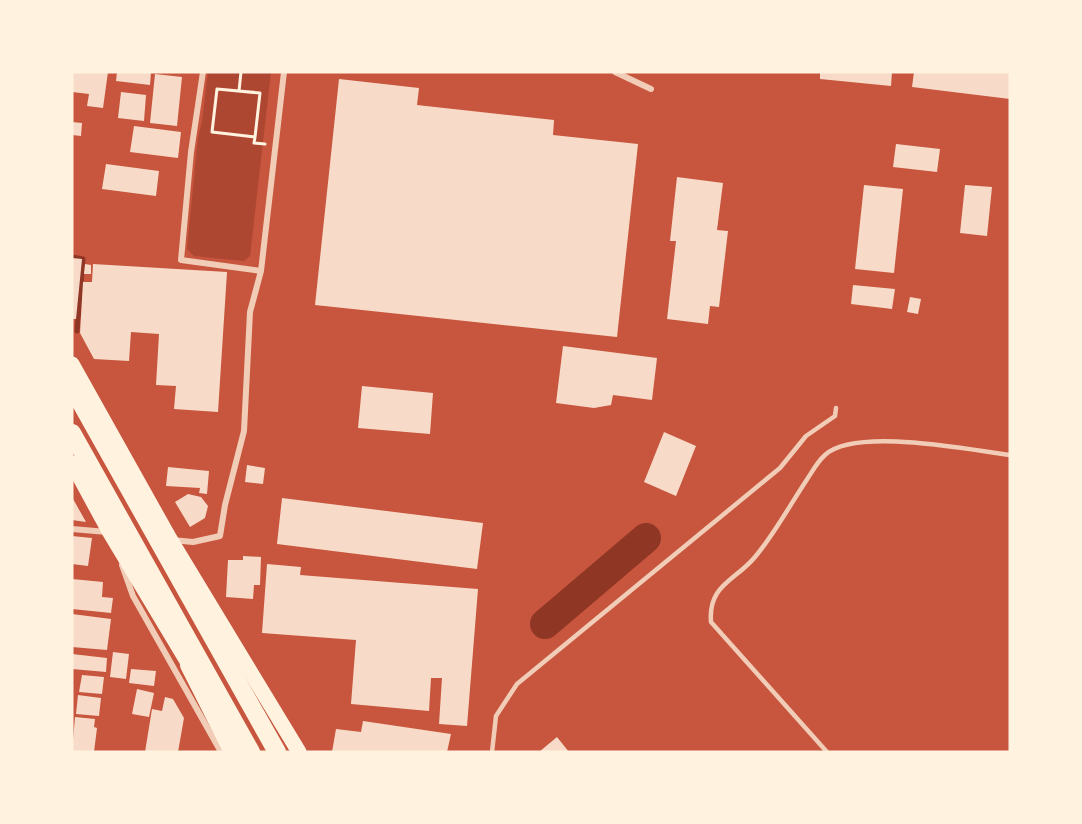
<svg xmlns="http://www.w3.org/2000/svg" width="1082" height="824" viewBox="0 0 1082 824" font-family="Rubik,sans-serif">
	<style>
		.green { fill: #ae4732 }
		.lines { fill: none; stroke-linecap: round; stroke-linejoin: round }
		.stream { stroke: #8f3625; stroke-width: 5 }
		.river { stroke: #8f3625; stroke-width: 30 }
		.building { fill: #f7dbc8 }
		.path { stroke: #fff3e0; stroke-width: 3 }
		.service { stroke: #f1ccb7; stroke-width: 4.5 }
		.minor { stroke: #f1ccb7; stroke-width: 6 }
		.primary { stroke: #fff3e0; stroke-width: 15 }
		.motorway { stroke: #fff3e0; stroke-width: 18 }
	</style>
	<rect width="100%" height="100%" fill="#c8553d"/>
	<path class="green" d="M208,72H271L250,256L244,261L194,256L187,249L198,137L202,122Z"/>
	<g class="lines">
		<path class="stream" d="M72,257L83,259L77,331"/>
		<path class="river" d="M545,624L646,538"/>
	</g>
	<path class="building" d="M72,72H108L103,108L87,106L89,94L72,92Z
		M117,72H151L150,85L116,81Z
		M820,72H892L891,86L820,79Z
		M914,72H1010V99L912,87Z
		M155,74L182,77L177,126L150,123Z
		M339,79L419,88L417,105L554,120L553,135L638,144L617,337L315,305Z
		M121,92L146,95L144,121L118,118Z
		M72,122L82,123L81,136L72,135Z
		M134,126L181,132L178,158L130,152Z
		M896,144L940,149L937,172L893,167Z
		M106,164L159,171L156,196L102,189Z
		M677,177L723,183L717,230L728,231L719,307L710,306L708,324L667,319L676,241H670Z
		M864,185L903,189L894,273L855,269Z
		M965,185L992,187L987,236L960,233Z
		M72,258L82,259L76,319H72Z
		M85,264L91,265V274H84Z
		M93,264L227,272L218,412L174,409L176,386L156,385L159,334L131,332L129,361L94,359L80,333L83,282H92Z
		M853,285L895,289L892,309L851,304Z
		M910,297L921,299L918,314L907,312Z
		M563,346L657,358L652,400L613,395L611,405L594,408L556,403Z
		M362,386L433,393L430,434L358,428Z
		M664,432L696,446L676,496L644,482Z
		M247,465L265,468L263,484L245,482Z
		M168,467L209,471L207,494L199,493L200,488L166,486Z
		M188,494L201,497L208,506L205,518L190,527L175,502Z
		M72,497L86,522L72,520Z
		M282,498L483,523L477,569L277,544Z
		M72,536L92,538L88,566L72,564Z
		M243,556L261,557L260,585H254L253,599L226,597L228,560H243Z
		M267,564L301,567L300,575L478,589L467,726L439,724L442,678H431L429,711L351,704L356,640L262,633Z
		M72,579L103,582L102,597L113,598L111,613L72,609Z
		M72,614L111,619L107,650L72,647Z
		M113,652L129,654L126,679L110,677Z
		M72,654L107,658L106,672L72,669Z
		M131,669L156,671L154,686L129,683Z
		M82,675L104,677L102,694L79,692Z
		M137,689L154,693L149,717L132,714Z
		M78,695L101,698L99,716L76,714Z
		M165,697L173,699L184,718L178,752H145L152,709L162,711Z
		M75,717L95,719L94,727L97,728L94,752H72Z
		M363,721L451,734L447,752H332L336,729L361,732Z
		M557,737L569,752H539Z"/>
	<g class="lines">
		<path class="path" d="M239,91L241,72
			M255,137L212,132L217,89L260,93L255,137L254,143L265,144"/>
		<path class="service" d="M492,752L496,716L517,684L780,468L806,436L835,416L836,408
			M827,752L711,622C708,585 735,581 755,557C773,536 790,505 806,481C812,472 817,462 825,455C856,427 969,450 1010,455"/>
		<path class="minor" d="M203,72L191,152L181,260L261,271
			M615,72L651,89
			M72,529L107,532
			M172,540L193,542L220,536L225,505L244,431L250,312L261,271L284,72
			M122,565L133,596L221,752"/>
		<path class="primary" d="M72,364L170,539L299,752
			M72,463L110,533L194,673"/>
		<path class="motorway" d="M72,387L277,752
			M72,433L251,752
			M189,665L233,752"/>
	</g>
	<rect width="1082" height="824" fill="none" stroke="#fff3e0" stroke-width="147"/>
</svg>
